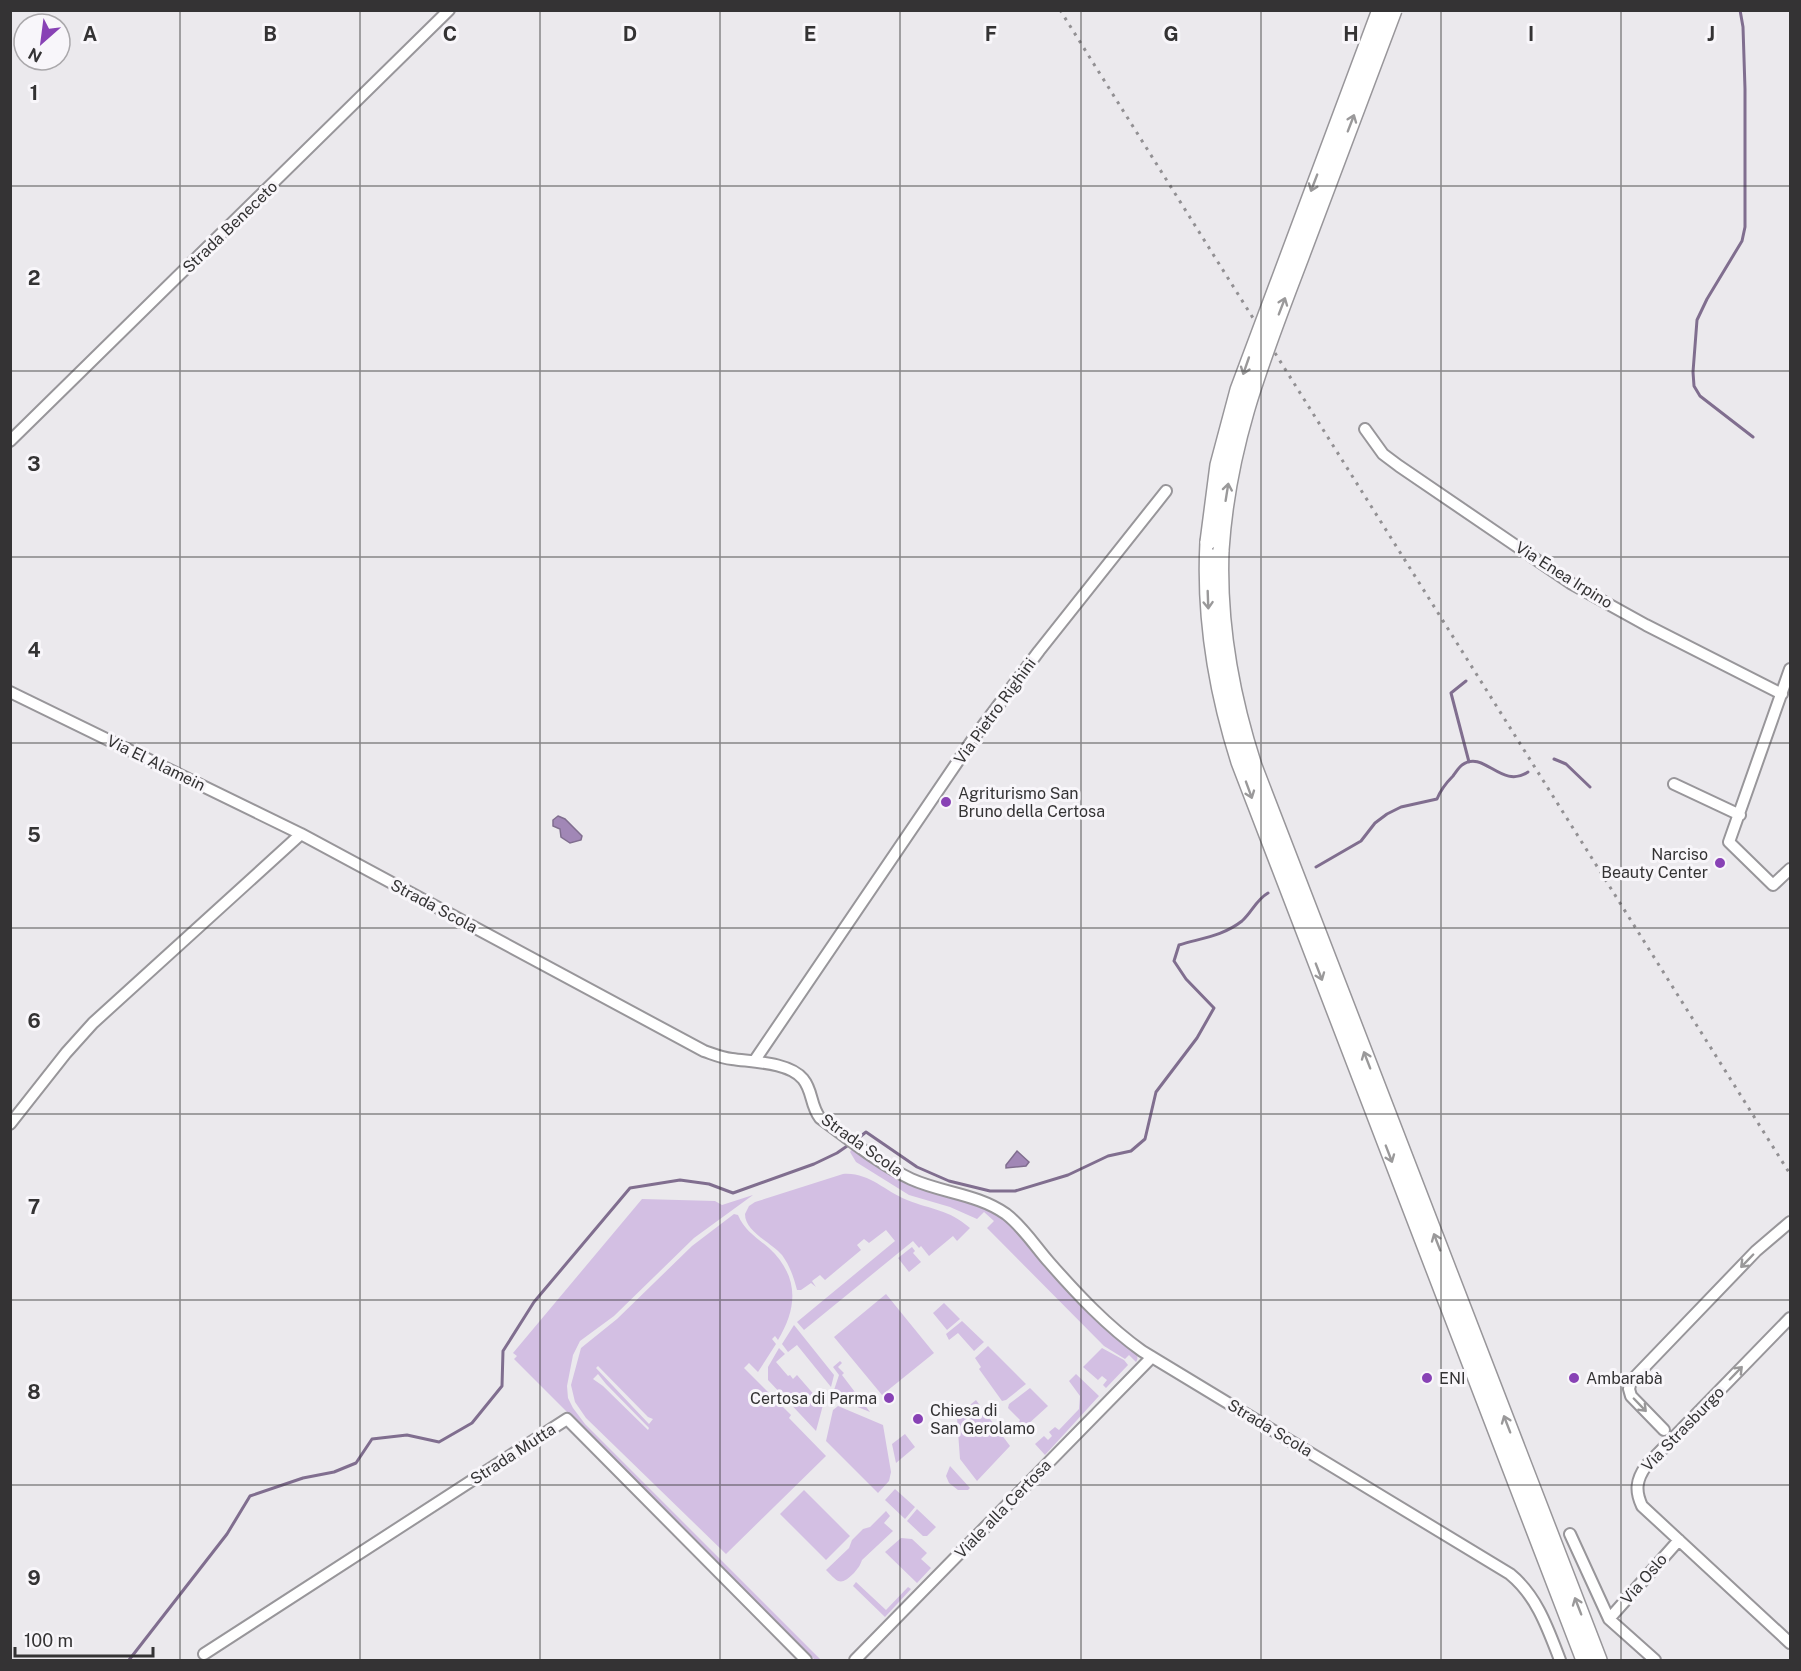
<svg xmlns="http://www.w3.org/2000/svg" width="1801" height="1671" viewBox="0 0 1801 1671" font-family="'Public Sans',sans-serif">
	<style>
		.green { fill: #d3bfe3; fill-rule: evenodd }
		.water { fill: #a187b6; stroke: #806e8f; stroke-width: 1.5 }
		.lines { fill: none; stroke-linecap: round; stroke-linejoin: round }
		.stream { stroke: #806e8f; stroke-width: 3 }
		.minor-casing { stroke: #98969a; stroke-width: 14 }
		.highway-casing { stroke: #98969a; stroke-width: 18 }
		.minor { stroke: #fff; stroke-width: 10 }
		.highway { stroke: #fff; stroke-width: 15 }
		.rail { stroke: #929093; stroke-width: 3; stroke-dasharray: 3 6; stroke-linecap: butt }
		.highway-bridge-casing { stroke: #98969a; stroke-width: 18; stroke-linecap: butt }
		.highway-bridge { stroke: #fff; stroke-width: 15 }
		.oneway { stroke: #9a999a }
		.grid { fill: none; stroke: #343334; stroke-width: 1.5; stroke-opacity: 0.55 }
		.poi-dot { fill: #8842b5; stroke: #f8f6fa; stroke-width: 2 }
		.labels { text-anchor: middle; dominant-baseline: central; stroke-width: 6; stroke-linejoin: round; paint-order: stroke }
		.street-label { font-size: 16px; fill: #343334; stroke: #f8f6fa }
		.poi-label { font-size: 16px; fill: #343334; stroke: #f8f6fa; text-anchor: start }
		.grid-label { font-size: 20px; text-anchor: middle; font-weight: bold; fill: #343334; stroke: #f8f6fa; stroke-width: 6; stroke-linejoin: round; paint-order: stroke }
	</style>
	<rect width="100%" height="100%" fill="#ebe9ed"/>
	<path class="green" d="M854,1146L888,1170L989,1208L1013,1224L1134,1351C1137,1355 1139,1358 1136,1362L1129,1355L1125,1359L1104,1346L987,1228L994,1221L984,1212L977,1219L950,1207L909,1195L856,1162L850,1152Z
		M843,1174C869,1172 884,1191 907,1200C932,1210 948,1209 970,1228L957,1241L953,1236L929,1256L921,1246L919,1248L913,1241L804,1330L797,1322L895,1241L886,1230L869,1243L864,1239L857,1245L861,1250L825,1280L820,1275L812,1281L816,1287L811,1283L801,1290H797C794,1278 790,1266 782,1255C771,1242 745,1232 745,1214L749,1206L755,1202Z
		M753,1195L694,1238L614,1316L580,1341L573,1355L567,1386L568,1398L573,1408L585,1424L821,1660H815L514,1359L517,1356L513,1353L642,1199L715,1201L722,1205Z
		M734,1214L738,1215C745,1231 756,1237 769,1248C799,1276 798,1307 778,1340L775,1336L772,1339L776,1344L758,1372L749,1363L744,1368L791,1415L789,1418L826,1456L726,1554L586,1418L575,1402L571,1385L581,1348L617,1319L692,1246ZM598,1366L648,1417L653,1419L649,1424L596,1368ZM598,1374L606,1384L649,1428L648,1430L603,1386L593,1379Z
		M912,1247L915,1251L913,1253L921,1262L909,1272L898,1258Z
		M886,1294L934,1353L882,1395L834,1337Z
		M944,1303L960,1319L947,1330L933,1313Z
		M962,1321L984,1342L974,1351L958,1333L949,1340L946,1334Z
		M794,1325L834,1375L831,1387L797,1345L788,1352L782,1344Z
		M988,1346L1026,1384L1006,1400L1002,1401L979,1369L981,1367L975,1358Z
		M779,1348L785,1354L776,1362L788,1376L790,1375L793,1379L797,1375L823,1405L816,1431L768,1380V1367Z
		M1102,1348L1124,1360L1128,1365L1106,1388L1103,1385L1107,1380L1102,1376L1098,1380L1083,1367Z
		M840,1361L842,1363L838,1367L844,1373L842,1375L870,1412L843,1401L834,1390L839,1375L833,1367Z
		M1076,1374L1099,1396L1045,1455L1035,1444L1044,1436L1048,1440L1052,1436L1049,1432L1055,1427L1059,1430L1079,1409L1080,1396L1069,1381Z
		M1030,1388L1048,1406L1026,1426H1022L1019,1422L1020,1420L1008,1408L1009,1404Z
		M976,1400L1010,1446L977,1481L960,1459L957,1418L959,1414Z
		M838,1406L883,1425L891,1472L889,1481L878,1493L826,1441L833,1410Z
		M905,1434L915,1447L896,1463L892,1444Z
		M950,1466L970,1488L968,1490H958L949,1483L946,1476Z
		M895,1489L915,1507L905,1519L885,1500Z
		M804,1490L850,1536L826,1560L780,1514Z
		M917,1509L936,1527L927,1536H923L907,1521Z
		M886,1511L890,1516L884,1523L893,1531L862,1560C860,1566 858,1568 854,1573C840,1587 838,1582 826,1570L849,1548L852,1540L863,1529L870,1527Z
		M901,1538L912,1539L927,1553L921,1559L931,1568L917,1583L885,1552Z
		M856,1582L886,1610L908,1587L911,1589L885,1617L853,1586Z"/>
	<path class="water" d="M558,816L565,819L582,836L581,840L570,843L561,837L560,829L553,826V820Z
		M1017,1151L1029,1162L1026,1166L1006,1168V1165Z"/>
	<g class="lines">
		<path class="stream" d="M1740,10L1743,27L1745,89V227L1742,241L1707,299L1697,320L1693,372L1694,386L1700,396L1753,437
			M1466,681L1451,693L1469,762
			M1554,759L1566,764L1590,787
			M1316,867L1361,841L1375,823L1387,814L1401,807L1437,799C1441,789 1446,783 1453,776C1456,772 1459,767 1462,765C1484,749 1501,790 1528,772
			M856,1140L866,1132L917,1167L949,1181L990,1191H1015L1068,1175L1108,1156L1131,1151L1145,1139L1156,1092L1197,1038L1214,1008L1186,979L1174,961L1179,945C1202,938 1223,936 1242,921C1252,912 1256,900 1268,893
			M129,1660L227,1534L250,1496L303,1478L334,1472L356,1463L372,1439L407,1435L439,1442L472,1423L502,1386L503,1351L534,1302L630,1188L680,1180L709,1184L733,1193L814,1164L837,1153L850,1144"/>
		<g class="minor-casing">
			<path id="minor" d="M1365,429L1383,454L1399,466L1572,584L1646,625L1782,694
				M10,441L449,10
				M1790,669L1729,842L1773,885L1790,869
				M10,692L301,834
				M1674,784L1740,815
				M755,1060L973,739L1039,651L1166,491
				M10,1124L66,1053L93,1023L301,834L704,1051C713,1054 722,1058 732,1059C752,1062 789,1062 803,1079C813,1091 810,1105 820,1118C849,1139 879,1164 911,1179C942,1193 978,1194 1006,1214C1023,1227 1035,1246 1049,1262C1077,1294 1107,1326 1142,1351L1510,1574C1537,1596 1548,1629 1560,1660
				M1790,1318L1646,1466C1636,1480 1635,1491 1642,1506L1790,1643
				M1664,1430L1631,1396L1629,1389L1631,1381L1756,1251L1790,1222
				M1570,1534L1609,1619L1655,1660
				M1609,1619L1679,1540
				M204,1654L567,1419L806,1660
				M855,1660L1152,1357"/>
		</g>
		<g class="highway-casing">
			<path id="highway" d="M1208,542C1204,618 1216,690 1239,762L1584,1660
				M1221,550C1218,625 1231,695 1254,766L1599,1660"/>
		</g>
		<use href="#minor" class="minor"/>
		<use href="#highway" class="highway"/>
		<path class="rail" d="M1060,10L1253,318
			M1275,353L1790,1174"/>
		<g class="highway-bridge-casing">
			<path id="highway-bridge" d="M1208,542L1218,465L1238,390L1380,10
				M1221,550C1228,442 1263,357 1301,257C1332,175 1363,93 1394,10"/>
		</g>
		<use href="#highway-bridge" class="highway-bridge"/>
	</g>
	<defs><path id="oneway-shaft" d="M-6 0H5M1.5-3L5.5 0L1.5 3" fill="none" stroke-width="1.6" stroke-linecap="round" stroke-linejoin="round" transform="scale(1.5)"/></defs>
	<g class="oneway">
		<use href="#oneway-shaft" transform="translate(1351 123) rotate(-69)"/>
		<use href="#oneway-shaft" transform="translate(1314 183) rotate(111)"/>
		<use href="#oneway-shaft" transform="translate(1282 306) rotate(-69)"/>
		<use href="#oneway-shaft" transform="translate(1246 366) rotate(109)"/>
		<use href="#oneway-shaft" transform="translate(1227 492) rotate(-81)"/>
		<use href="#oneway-shaft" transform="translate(1208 600) rotate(88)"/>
		<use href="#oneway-shaft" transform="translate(1249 790) rotate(70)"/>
		<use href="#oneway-shaft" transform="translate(1319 972) rotate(69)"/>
		<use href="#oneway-shaft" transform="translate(1367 1060) rotate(-111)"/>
		<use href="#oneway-shaft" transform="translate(1389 1154) rotate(69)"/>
		<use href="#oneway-shaft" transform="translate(1437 1242) rotate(-111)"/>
		<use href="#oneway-shaft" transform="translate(1747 1261) rotate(134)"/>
		<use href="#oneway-shaft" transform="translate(1736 1373) rotate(-46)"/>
		<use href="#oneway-shaft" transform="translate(1640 1405) rotate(46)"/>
		<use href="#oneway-shaft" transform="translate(1507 1424) rotate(-111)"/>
		<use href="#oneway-shaft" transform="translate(1578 1606) rotate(-111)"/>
	</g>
	<path class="grid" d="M180,10V1660M360,10V1660M540,10V1660M720,10V1660M900,10V1660M1081,10V1660M1261,10V1660M1441,10V1660M1621,10V1660M10,186H1790M10,371H1790M10,557H1790M10,743H1790M10,928H1790M10,1114H1790M10,1300H1790M10,1485H1790"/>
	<g class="poi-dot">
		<circle cx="946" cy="802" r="6"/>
		<circle cx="1720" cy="863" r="6"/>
		<circle cx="1427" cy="1378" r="6"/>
		<circle cx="1574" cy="1378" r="6"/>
		<circle cx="889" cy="1398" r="6"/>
		<circle cx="918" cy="1419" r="6"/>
	</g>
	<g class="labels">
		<g class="street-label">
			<text transform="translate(230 227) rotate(-44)">Strada Beneceto</text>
			<text transform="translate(1564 575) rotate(32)">Via Enea Irpino</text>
			<text transform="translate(995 711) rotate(-54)">Via Pietro Righini</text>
			<text transform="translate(156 763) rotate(26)">Via El Alamein</text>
			<text transform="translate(434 906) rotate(28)">Strada Scola</text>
			<text transform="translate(862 1145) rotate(35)">Strada Scola</text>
			<text transform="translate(1270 1428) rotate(31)">Strada Scola</text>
			<text transform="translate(1683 1429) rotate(-46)">Via Strasburgo</text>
			<text transform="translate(513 1454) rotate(-33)">Strada Mutta</text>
			<text transform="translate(1003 1509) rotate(-46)">Viale alla Certosa</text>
			<text transform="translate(1644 1579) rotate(-49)">Via Oslo</text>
		</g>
		<g class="poi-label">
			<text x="958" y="793">Agriturismo San<tspan x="958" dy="18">Bruno della Certosa</tspan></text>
			<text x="1708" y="854" text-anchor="end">Narciso<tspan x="1708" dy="18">Beauty Center</tspan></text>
			<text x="1439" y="1378">ENI</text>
			<text x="1586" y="1378">Ambarabà</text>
			<text x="877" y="1398" text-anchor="end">Certosa di Parma</text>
			<text x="930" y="1410">Chiesa di<tspan x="930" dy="18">San Gerolamo</tspan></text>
		</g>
	</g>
	<g class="grid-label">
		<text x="90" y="41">A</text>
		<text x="270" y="41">B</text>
		<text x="450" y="41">C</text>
		<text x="630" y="41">D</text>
		<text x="810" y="41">E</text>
		<text x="991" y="41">F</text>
		<text x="1171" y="41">G</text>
		<text x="1351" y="41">H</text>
		<text x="1531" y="41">I</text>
		<text x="1711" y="41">J</text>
		<text x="34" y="100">1</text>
		<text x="34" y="285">2</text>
		<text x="34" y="471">3</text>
		<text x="34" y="657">4</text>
		<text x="34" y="842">5</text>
		<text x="34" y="1028">6</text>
		<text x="34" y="1214">7</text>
		<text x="34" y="1399">8</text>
		<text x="34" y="1585">9</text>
	</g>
	<rect width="1801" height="1671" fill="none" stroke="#343334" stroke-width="24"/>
	<g transform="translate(42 42) rotate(208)"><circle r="28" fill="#f8f6fa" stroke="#aaa8ab" stroke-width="1.5"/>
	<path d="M0-4.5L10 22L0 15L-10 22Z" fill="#8842b5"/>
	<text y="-9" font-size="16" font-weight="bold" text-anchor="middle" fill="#343334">N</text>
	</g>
	<path d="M15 1647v9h138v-9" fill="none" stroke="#343334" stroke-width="3"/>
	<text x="24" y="1647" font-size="18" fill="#343334" stroke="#f8f6fa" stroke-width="4.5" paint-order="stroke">100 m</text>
</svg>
